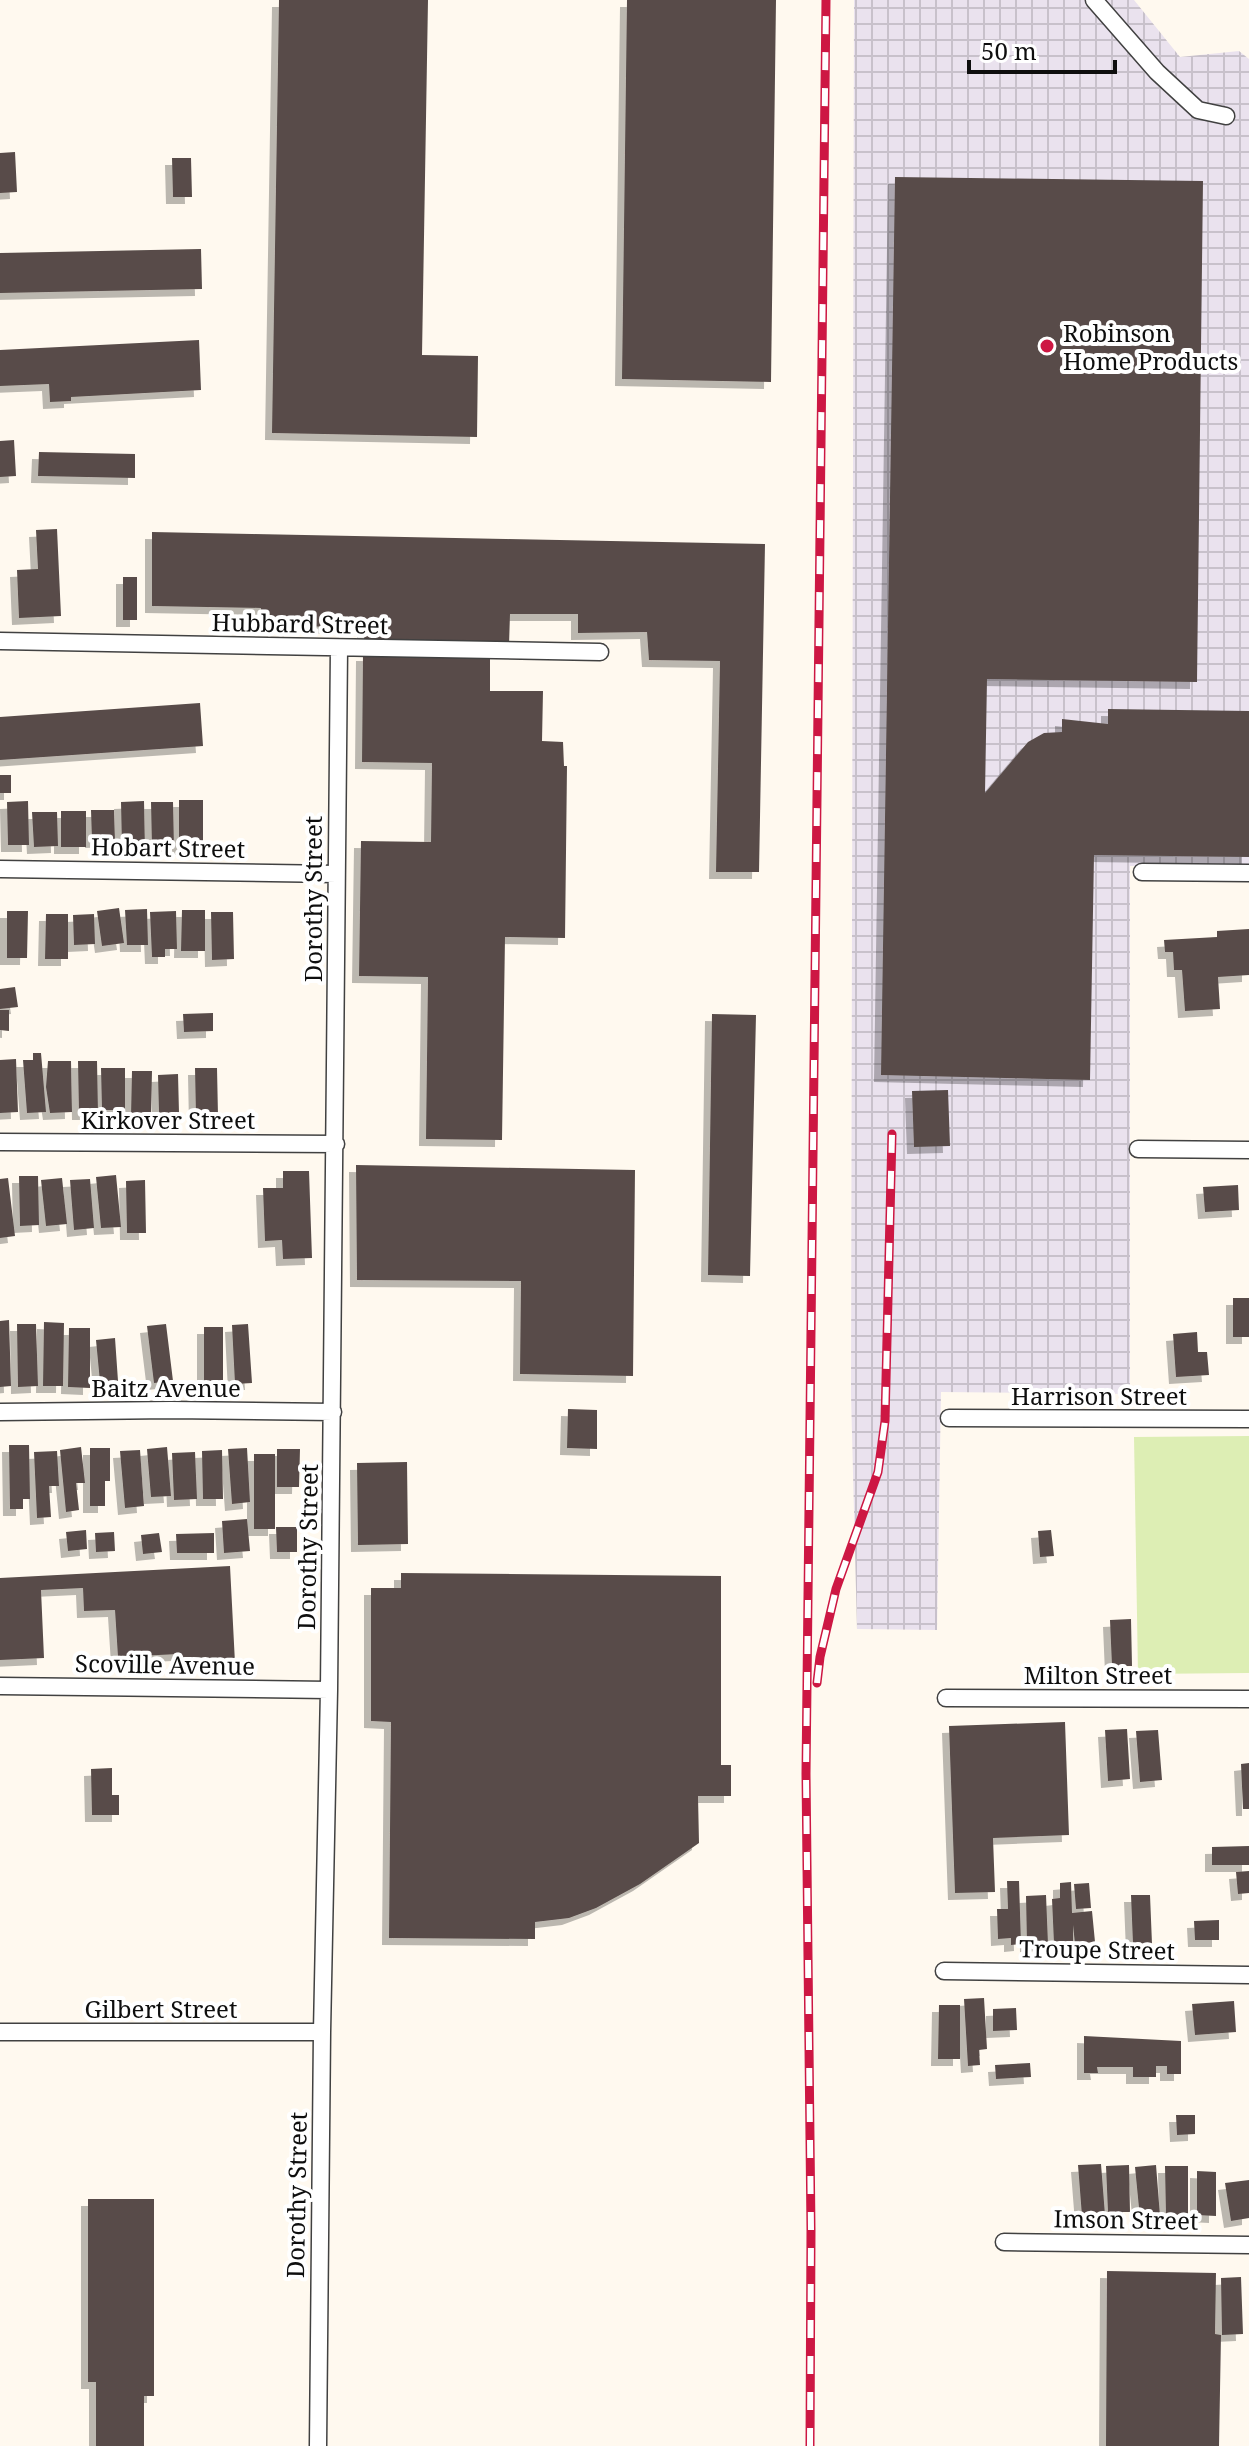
<svg xmlns="http://www.w3.org/2000/svg" width="1249" height="2446" viewBox="0 0 1249 2446" font-family="'Noto Serif',serif">
	<style>
		.industrial { fill: url(#industrial-grid) }
		.park { fill: #ddeeb4 }
		.building { fill: #584c49; filter: url(#shadow) }
		.lines { fill: none; stroke-linecap: round; stroke-linejoin: round }
		.street-casing { stroke: #414141; stroke-width: 19 }
		.street { stroke: #fff; stroke-width: 16 }
		.rail-casing { stroke: #cd1743; stroke-width: 9 }
		.rail { stroke: #fff; stroke-width: 6; stroke-dasharray: 18; stroke-linecap: butt }
		.poi-dot { fill: #cd1743; stroke: #fff; stroke-width: 3 }
		.labels { text-anchor: middle; dominant-baseline: central; stroke-width: 8; stroke-linejoin: round; paint-order: stroke }
		.poi-label { font-size: 24px; fill: #0e0e0e; stroke: #fff; text-anchor: start }
		.street-label { font-size: 24px; fill: #0e0e0e; stroke: #fff }
	</style>
	<defs>
		<pattern id="industrial-grid" width="8" height="8" patternUnits="userSpaceOnUse" patternTransform="scale(2)"><rect width="8" height="8" fill="#eae2ee"/><path d="M0 4h8M4 0v8" fill="none" stroke="#c8c1cb"/></pattern>
		<filter id="shadow"><feDropShadow dx="-7" dy="7" stdDeviation="0" flood-color="#0004"/></filter>
	</defs>
	<rect width="100%" height="100%" fill="#fff9ef"/>
	<path class="industrial" d="M854,0H1134L1180,57L1239,51L1249,59V865L1130,866V1394L941,1392L937,1630L857,1629L851,1394Z"/>
	<path class="park" d="M1249,1436V1673L1138,1674L1134,1437Z"/>
	<path class="building" d="M279,0H428L422,355L478,356L477,437L272,433Z
		M627,0H776L771,382L622,379Z
		M15,152L17,192L0,193V153Z
		M172,158H191L192,197H173Z
		M895,177L1203,181L1197,682L987,679L985,793L1028,742L1044,733L1062,732V719L1108,724V709L1249,711V857L1094,855L1090,1080L881,1075Z
		M201,249L202,289L0,293V253Z
		M199,340L201,390L71,397V401L50,402L49,384L0,386V350Z
		M14,440L16,476L0,477V441Z
		M39,452L135,454V478L38,476Z
		M57,529L61,616L19,618L17,570L38,569L36,530Z
		M152,532L765,544L759,872H716L720,661L649,660L647,632L578,633V614H510L509,645L364,641V627L261,626V608L152,606Z
		M123,577H137V620H123Z
		M363,654L490,655V691H543L542,741L563,742L564,766H567L565,938L505,937L502,1140L426,1139L428,977L359,976L361,841L431,842L432,763L362,762Z
		M200,703L203,746L0,760V717Z
		M0,775H11V793H0Z
		M179,800H203V848H179Z
		M28,801L29,845H8L7,802Z
		M144,801L145,847L122,848L121,802Z
		M151,802H173L174,848H152Z
		M91,810H114L115,840L92,841Z
		M61,811H86V847H61Z
		M32,812H57L58,846L34,847Z
		M119,908L124,943L102,946L97,911Z
		M147,909L148,945H127L125,910Z
		M182,910H205V951H181Z
		M7,911H28L27,958H7Z
		M176,911L177,949H165V957H152L150,912Z
		M211,912H233L234,959L212,960Z
		M46,914H68V959H45Z
		M94,914L95,944L74,945L73,915Z
		M1249,929V975L1218,977L1220,1009L1185,1011L1182,970H1174L1173,952H1165L1164,940L1217,937V931Z
		M15,987L18,1007L0,1009V989Z
		M0,1010H9V1031L0,1030Z
		M213,1013V1031L184,1032L183,1014Z
		M712,1014L756,1015L750,1276L708,1275Z
		M33,1053H41L46,1112L27,1113L23,1060H33Z
		M16,1059L18,1112L0,1113V1060Z
		M48,1061H71L72,1112L50,1113L46,1087Z
		M78,1061H97L98,1113H79Z
		M101,1068H125V1110H102Z
		M195,1068H217L218,1116L196,1117Z
		M132,1071H152L151,1116H131Z
		M178,1074L179,1113H159L158,1075Z
		M948,1090L950,1146L914,1147L912,1091Z
		M356,1165L635,1170L633,1376L520,1374L521,1281L357,1280Z
		M283,1171H309L312,1258L283,1259L282,1240L265,1241L263,1188H283Z
		M116,1175L121,1227L101,1228L96,1177Z
		M19,1176H38L39,1225L20,1226Z
		M8,1178L15,1236L0,1238V1179Z
		M62,1178L67,1224L46,1226L41,1180Z
		M90,1179L94,1228L74,1230L70,1180Z
		M145,1180L146,1233H127L126,1181Z
		M1238,1185L1239,1210L1205,1212L1203,1187Z
		M1233,1298H1249V1337H1233Z
		M9,1320L11,1386L0,1387V1321Z
		M44,1322L64,1323L63,1386H43Z
		M17,1324H36L38,1386L18,1387Z
		M166,1324L173,1381L154,1383L147,1326Z
		M248,1324L252,1383L235,1384L232,1325Z
		M204,1327H223V1384L204,1383Z
		M69,1328H90V1388L68,1387Z
		M1197,1332L1198,1352H1207L1209,1375L1176,1377L1173,1334Z
		M115,1338L118,1381L100,1382L96,1340Z
		M568,1409L597,1410V1449L567,1448Z
		M9,1445H29L30,1499H23V1509H10Z
		M81,1447L85,1483H76L79,1510L66,1512L60,1450Z
		M167,1447L171,1496L151,1497L147,1449Z
		M90,1448H110V1481H105V1506H90Z
		M247,1448L250,1502L232,1504L228,1449Z
		M277,1449H300L299,1487H277Z
		M140,1450L144,1506L125,1508L120,1451Z
		M222,1450L223,1499H203L202,1451Z
		M57,1451L59,1486H49L51,1517L37,1518L34,1452Z
		M195,1452L197,1499L174,1500L172,1453Z
		M254,1454H275V1529H254Z
		M407,1462L408,1544L358,1545L357,1463Z
		M247,1519L250,1551L224,1553L222,1521Z
		M276,1527H297V1552H277Z
		M86,1530L87,1549L68,1551L66,1532Z
		M1051,1530L1054,1556L1040,1557L1038,1531Z
		M114,1532L115,1551L96,1552L95,1533Z
		M159,1533L162,1552L143,1554L141,1535Z
		M214,1533V1553H177L176,1534Z
		M230,1566L235,1663L180,1666L179,1654L118,1657L115,1610L84,1611L83,1588L41,1590L44,1658L0,1660V1578Z
		M401,1573L721,1576V1765H731V1796H698L699,1843L640,1884L596,1908L569,1918L535,1922V1939L389,1938L391,1722L371,1721V1588H401Z
		M1131,1619L1132,1666H1112L1110,1620Z
		M1065,1722L1069,1835L993,1838L995,1892L955,1893L949,1726Z
		M1127,1729L1130,1779L1108,1781L1105,1730Z
		M1158,1730L1162,1780L1140,1782L1136,1731Z
		M1249,1763V1809H1243L1241,1764Z
		M112,1768V1795H119V1815H92L91,1769Z
		M1249,1846V1865H1212V1847Z
		M1249,1871V1893L1238,1894L1236,1872Z
		M1007,1881H1019L1021,1944L1011,1945V1938L998,1939L997,1909H1008Z
		M1071,1882L1072,1913L1092,1911L1095,1942L1075,1944L1073,1925V1944H1054L1052,1899L1060,1898V1883Z
		M1089,1883L1091,1908L1076,1909L1074,1884Z
		M1046,1895L1048,1944L1027,1945L1026,1896Z
		M1131,1895H1150L1152,1944H1133Z
		M1219,1920V1940H1195L1194,1921Z
		M984,1998L987,2049L979,2050L980,2065L968,2066L964,1999Z
		M1234,2001L1236,2032L1195,2035L1192,2004Z
		M939,2005H960V2059H938Z
		M1016,2008L1017,2030L993,2031V2009Z
		M1084,2036L1181,2041V2074H1167V2066H1156V2077H1133V2067H1097L1098,2073H1084Z
		M1030,2063L1031,2077L996,2079L995,2065Z
		M1176,2115H1195V2134L1177,2135Z
		M1101,2164L1105,2215L1082,2216L1078,2165Z
		M1129,2165L1130,2212H1108L1106,2166Z
		M1156,2165L1160,2216L1140,2218L1135,2167Z
		M1165,2166H1188V2216H1166Z
		M1197,2171L1216,2172V2216L1197,2215Z
		M1249,2180V2218L1231,2221L1225,2183Z
		M88,2199H154V2396H144V2446H96V2382H88Z
		M1107,2271L1216,2273L1215,2334L1221,2335L1219,2446H1106Z
		M1241,2277L1243,2334L1222,2335L1221,2278Z"/>
	<g class="lines">
		<g class="street-casing">
			<path id="street" d="M1094,0L1157,72L1198,110L1226,116
				M0,641L600,652
				M0,869L336,874
				M1142,872L1249,873
				M0,1142L336,1144
				M1138,1149L1249,1150
				M0,1412L171,1410L333,1412
				M949,1418L1249,1419
				M0,1686L329,1690
				M946,1698L1249,1699
				M944,1971L1249,1975
				M0,2032H322
				M1004,2242L1249,2245
				M318,2446L322,2032L329,1690L339,648"/>
		</g>
		<use href="#street" class="street"/>
		<g class="rail-casing">
			<path id="rail" d="M817,1683L820,1657L836,1589L878,1472L885,1421L892,1134
				M810,2446L811,2230L806,1774L826,0"/>
		</g>
		<use href="#rail" class="rail"/>
	</g>
	<circle class="poi-dot" cx="1047" cy="346" r="8"/>
	<g class="labels">
		<g class="poi-label">
			<text x="1063" y="332">Robinson<tspan x="1063" dy="28">Home Products</tspan></text>
		</g>
		<g class="street-label">
			<text transform="translate(300 623) rotate(1)">Hubbard Street</text>
			<text transform="translate(168 847) rotate(1)">Hobart Street</text>
			<text transform="translate(312 899) rotate(-90)">Dorothy Street</text>
			<text x="168" y="1119">Kirkover Street</text>
			<text x="166" y="1387">Baitz Avenue</text>
			<text x="1099" y="1395">Harrison Street</text>
			<text transform="translate(307 1547) rotate(-89)">Dorothy Street</text>
			<text transform="translate(165 1664) rotate(1)">Scoville Avenue</text>
			<text x="1098" y="1674">Milton Street</text>
			<text transform="translate(1097 1949) rotate(1)">Troupe Street</text>
			<text x="161" y="2008">Gilbert Street</text>
			<text transform="translate(296 2195) rotate(-89)">Dorothy Street</text>
			<text transform="translate(1126 2219) rotate(1)">Imson Street</text>
		</g>
	</g>
	<path d="M969 60v12h146v-12" fill="none" stroke="#0e0e0e" stroke-width="4"/>
	<text x="981" y="60" font-size="24" fill="#0e0e0e" stroke="#ffffff" stroke-width="6" paint-order="stroke">50 m</text>
</svg>
